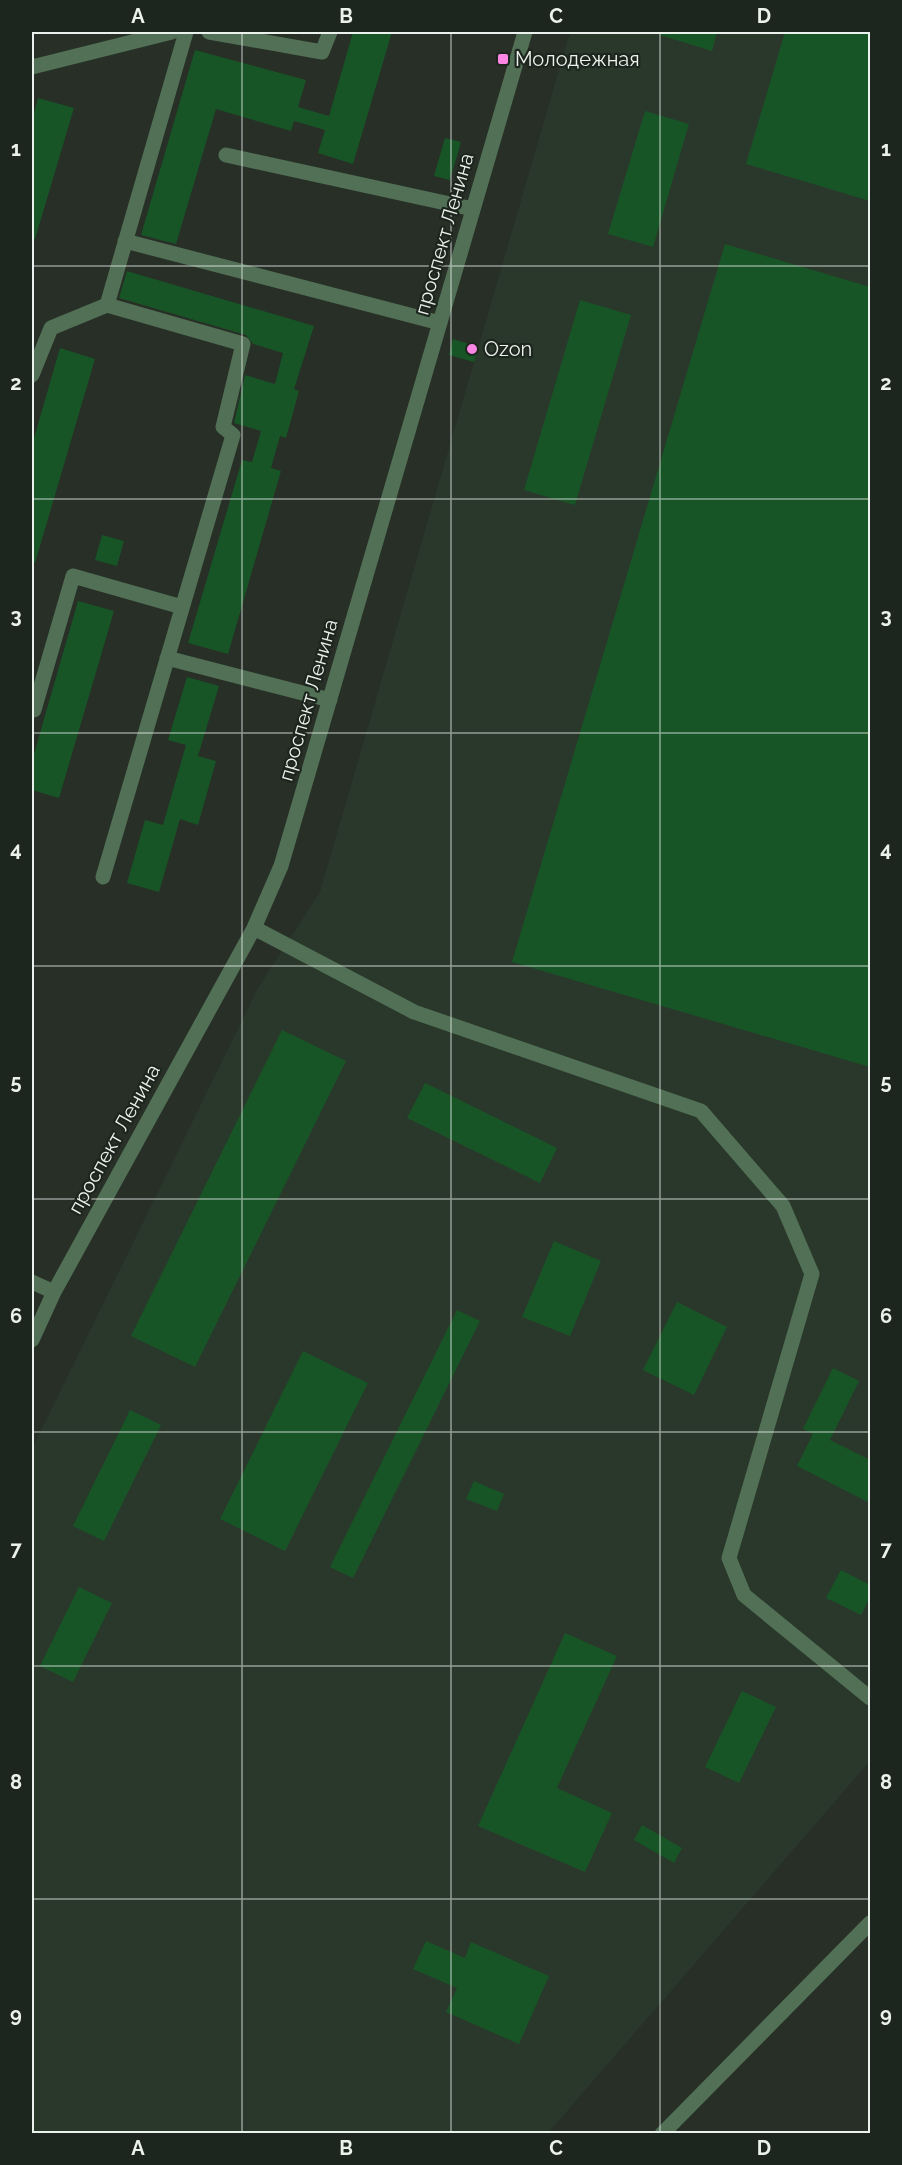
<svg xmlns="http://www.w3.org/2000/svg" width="902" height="2165" viewBox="0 0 902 2165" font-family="Raleway,sans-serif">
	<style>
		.built { fill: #2a382b }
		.building { fill: #185526 }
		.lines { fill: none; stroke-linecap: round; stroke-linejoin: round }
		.minor { stroke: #517055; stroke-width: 15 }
		.grid { fill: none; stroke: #ebf1ec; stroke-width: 1.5; stroke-opacity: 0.55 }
		.poi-dot { fill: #fc86e4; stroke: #1d261e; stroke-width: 2 }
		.labels { text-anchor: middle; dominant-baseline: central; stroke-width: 4.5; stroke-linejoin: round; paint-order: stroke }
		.poi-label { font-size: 20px; fill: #ebf1ec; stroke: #1d261e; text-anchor: start }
		.street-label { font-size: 20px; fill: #ebf1ec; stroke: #1d261e }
		.neatline { fill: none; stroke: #ebf1ec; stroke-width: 2 }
		.grid-label { font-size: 20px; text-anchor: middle; font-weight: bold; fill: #ebf1ec }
	</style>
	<rect width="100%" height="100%" fill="#272f27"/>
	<path class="built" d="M570,32H870V1761L548,2133H32V1449L258,988L320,892Z"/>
	<path class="building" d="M353,32H392L353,164L318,153L325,130L294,121L291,131L216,109L176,244L141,235L195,50L306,80L298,107L329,116Z
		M660,32H717L712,51L660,35Z
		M785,32H870V201L746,164Z
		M38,98L74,108L35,239H32V120Z
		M645,111L689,124L653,247L608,234Z
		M445,138L461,142L450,180L434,176Z
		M725,244L870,287V1067L512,962Z
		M127,271L314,326L294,389L299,391L286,438L280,436L271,468L281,471L228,654L188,643L242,460L252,462L261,431L234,423L245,375L275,384L283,353L253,344L246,335L119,298Z
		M580,300L631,315L575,505L524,490Z
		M453,339L479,347L474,362L449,355Z
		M60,348L95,359L35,563L32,562V445Z
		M102,535L124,541L117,566L95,560Z
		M78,601L114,611L59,798L32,790V761Z
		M187,677L219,686L198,756L216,761L198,825L180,819L159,892L127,883L145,820L163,825L186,745L168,740Z
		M282,1030L346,1061L195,1367L131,1336Z
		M425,1083L557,1148L540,1183L407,1118Z
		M554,1241L601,1261L570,1336L522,1317Z
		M677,1302L727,1327L694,1395L643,1370Z
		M457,1310L480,1321L353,1578L330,1567Z
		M303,1351L368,1383L285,1551L220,1519Z
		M833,1368L859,1381L830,1440L870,1460V1503L797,1466L813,1434L803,1429Z
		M130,1410L161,1425L104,1541L73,1526Z
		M474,1481L504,1494L497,1511L466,1499Z
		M841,1570L870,1585V1597L861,1615L826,1598Z
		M79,1587L112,1603L73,1682L40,1666Z
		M565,1633L617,1656L557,1788L612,1813L585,1872L478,1826Z
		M742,1691L776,1707L739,1783L705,1767Z
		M642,1825L682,1848L674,1863L634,1840Z
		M426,1941L465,1958L471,1942L549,1976L519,2044L446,2012L457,1988L413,1969Z"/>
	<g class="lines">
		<path class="minor" d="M209,32L322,52L330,32
			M32,67L172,32
			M226,155L473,209
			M125,241L440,323
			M107,305L186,32
			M32,375L51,328L107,305L243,344L223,427L233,435L103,877
			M167,658L330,700
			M32,710H34L73,576L182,607
			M254,928L414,1012L701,1111L783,1206L812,1274L729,1558L744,1595L870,1698
			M32,1282L54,1292
			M32,1340L54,1292L254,928L281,866L525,32
			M662,2134L870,1923"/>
	</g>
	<path class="grid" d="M242,32V2134M451,32V2134M660,32V2134M32,266H870M32,499H870M32,733H870M32,966H870M32,1199H870M32,1432H870M32,1666H870M32,1899H870"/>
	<g class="poi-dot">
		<rect x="497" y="53" width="12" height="12" rx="3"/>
		<circle cx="472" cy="349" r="6"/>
	</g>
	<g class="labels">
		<g class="poi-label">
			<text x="515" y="59">Молодежная</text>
			<text x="484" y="349">Ozon</text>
		</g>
		<g class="street-label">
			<text transform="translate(444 234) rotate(-74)">проспект Ленина</text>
			<text transform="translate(308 700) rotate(-74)">проспект Ленина</text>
			<text transform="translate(114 1139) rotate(-61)">проспект Ленина</text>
		</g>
	</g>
	<rect width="902" height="2165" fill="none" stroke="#1d261e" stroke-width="66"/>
	<rect x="33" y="33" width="836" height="2099" class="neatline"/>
	<g class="grid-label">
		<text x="138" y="23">A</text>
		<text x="346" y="23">B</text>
		<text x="556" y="23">C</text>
		<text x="764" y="23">D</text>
		<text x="16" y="156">1</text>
		<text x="886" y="156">1</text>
		<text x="16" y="390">2</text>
		<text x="886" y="390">2</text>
		<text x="16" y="623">3</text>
		<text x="886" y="623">3</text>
		<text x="16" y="856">4</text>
		<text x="886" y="856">4</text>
		<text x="16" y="1089">5</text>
		<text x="886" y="1089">5</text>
		<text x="16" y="1323">6</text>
		<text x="886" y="1323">6</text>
		<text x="16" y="1556">7</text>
		<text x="886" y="1556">7</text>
		<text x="16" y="1789">8</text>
		<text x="886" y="1789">8</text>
		<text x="16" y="2022">9</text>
		<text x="886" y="2022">9</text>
		<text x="138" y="2155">A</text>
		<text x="346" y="2155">B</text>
		<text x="556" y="2155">C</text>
		<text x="764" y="2155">D</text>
	</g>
</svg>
